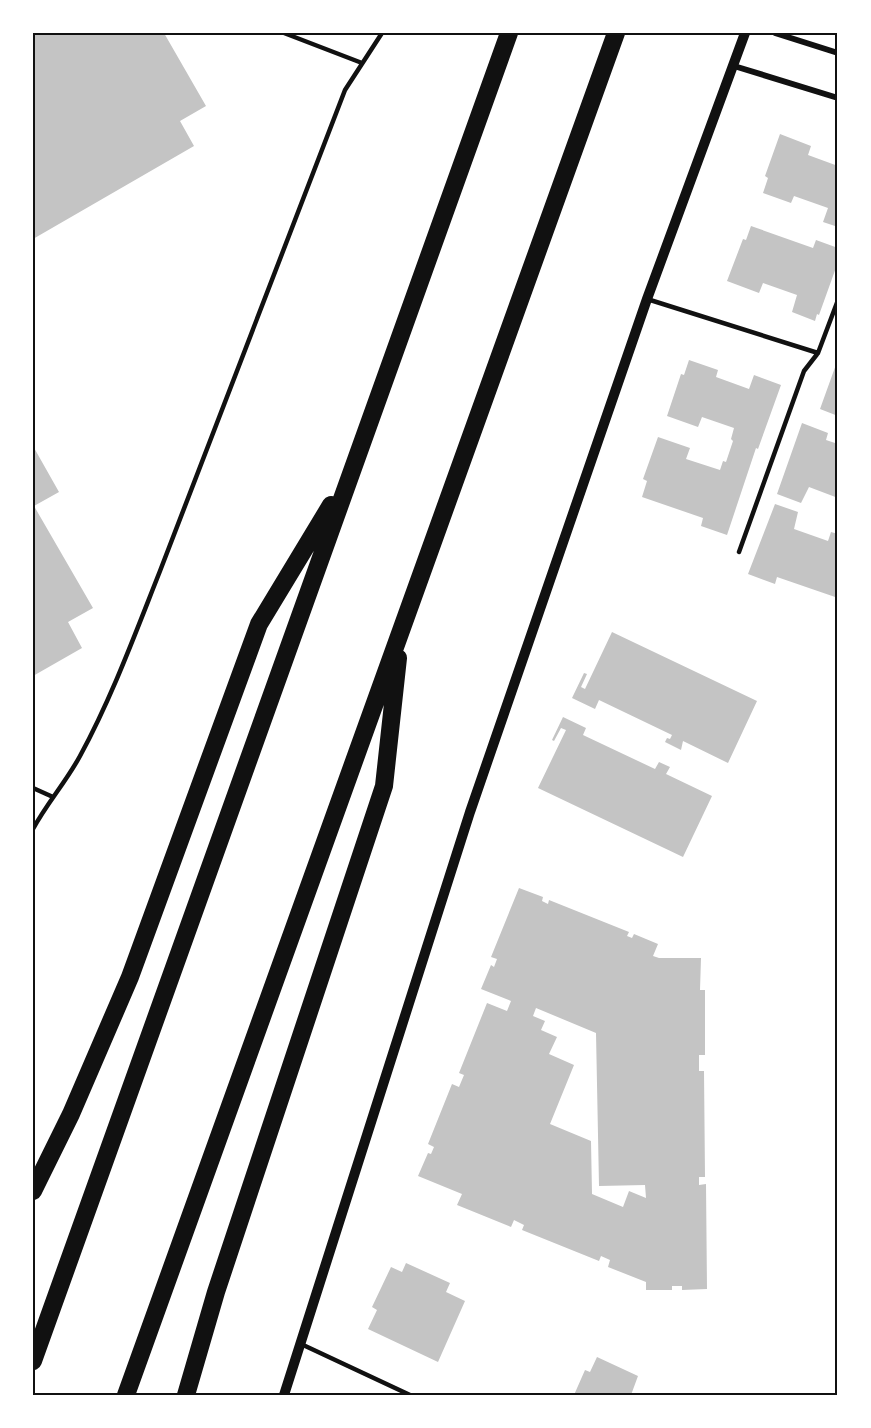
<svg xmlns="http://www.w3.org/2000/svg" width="871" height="1428" viewBox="0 0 871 1428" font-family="'DM Sans',sans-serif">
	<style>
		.building { fill: #c4c4c4; fill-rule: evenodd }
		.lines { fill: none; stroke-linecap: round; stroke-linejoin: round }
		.service { stroke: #111; stroke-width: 4.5 }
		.minor { stroke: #111; stroke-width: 6 }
		.tertiary { stroke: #111; stroke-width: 10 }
		.motorway { stroke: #111; stroke-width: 18 }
		.neatline { fill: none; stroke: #111; stroke-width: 2 }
	</style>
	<rect width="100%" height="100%" fill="#fff"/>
	<path class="building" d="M38,33H164L206,106L180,121L194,146L33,239V36Z
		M780,134L811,146L808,155L838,166V227L823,222L828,208L794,196L791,203L763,193L768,178L765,176Z
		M751,226L813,248L816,240L838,248V262L819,315L817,314L815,321L792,312L797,295L763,283L759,293L727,281L743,239L746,240Z
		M838,359V416L820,409Z
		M689,360L718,370L716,377L749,389L754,375L781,385L758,449L756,448L727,535L701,526L703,518L642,497L647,481L643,479L658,437L690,448L686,459L720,470L723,461L726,462L733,441L731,439L734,428L702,417L698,427L667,416L681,374L684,375Z
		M802,423L828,433L826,440L838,444V498L809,487L801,503L777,494Z
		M33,446L59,492L34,506L93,608L68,622L82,648L33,676Z
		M775,504L798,512L794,529L828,541L831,532L838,534V598L777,577L775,584L748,574Z
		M612,632L757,701L728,763L683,741L681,750L665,742L667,738L670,739L672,735L599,700L595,709L572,698L584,673L587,674L581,687L585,689Z
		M563,717L586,728L583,735L655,769L659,762L670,767L666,774L712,796L683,857L538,788L566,730L561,728L554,741L552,740Z
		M519,888L543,897L542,901L548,904L549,900L629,932L627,936L632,938L634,934L658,944L653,956L659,958H701L700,990H705V1055H699V1071H704L705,1177H699V1185L706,1184L707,1289L682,1290V1286H672V1290H646V1282L608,1267L610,1260L601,1256L599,1261L522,1230L524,1225L514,1220L511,1227L457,1205L462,1194L418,1176L428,1153L431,1154L434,1147L428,1144L452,1084L459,1087L464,1075L459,1073L487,1003L507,1011L511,1001L481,989L491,965L494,967L497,959L491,957ZM536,1008L596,1033L599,1186L645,1185L646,1198L629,1191L623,1207L592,1194L591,1141L550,1124L574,1065L549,1054L557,1037L541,1030L545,1021L533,1016Z
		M406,1263L450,1283L446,1292L465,1301L438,1362L368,1329L377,1310L372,1307L391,1267L402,1272Z
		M597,1357L638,1376L631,1395H574L585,1370L590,1372Z"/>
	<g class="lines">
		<path class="service" d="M284,33L362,63
			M647,299L818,353
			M739,552L804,371L818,353L838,300
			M33,788L53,797
			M33,829C47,803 66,782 80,756C112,697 135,634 160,571L345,90L382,33
			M301,1344L410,1395"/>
		<path class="minor" d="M775,33L838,53
			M734,66L838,98"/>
		<path class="tertiary" d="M284,1395L470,812L647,299L745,33"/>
		<path class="motorway" d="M33,1191L71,1114L130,977L259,624L331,505
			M33,1361L509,33
			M126,1395L616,33
			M186,1395L216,1292L384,786L398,658"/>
	</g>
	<rect width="871" height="1428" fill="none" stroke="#ffffff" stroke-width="69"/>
	<rect x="34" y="34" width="802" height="1360" class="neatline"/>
</svg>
